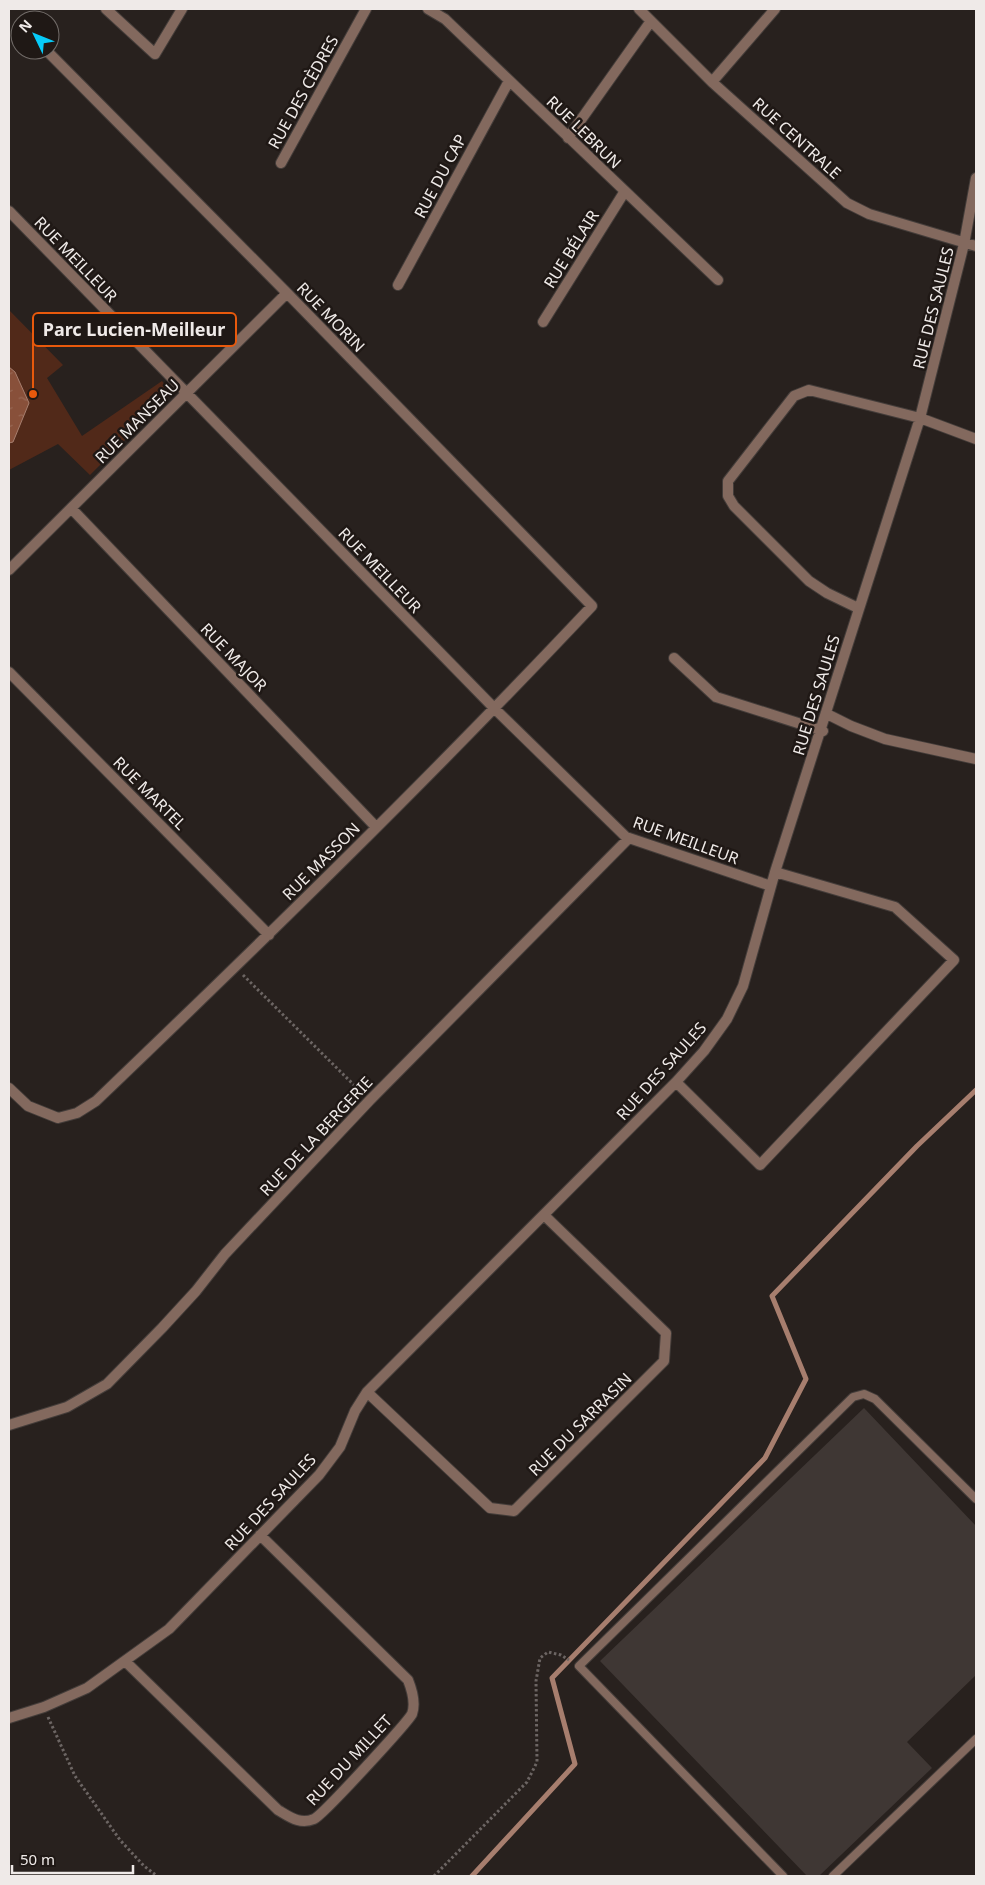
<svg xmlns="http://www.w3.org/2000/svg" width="985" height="1885" viewBox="0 0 985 1885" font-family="'Noto Sans',sans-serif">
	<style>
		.green { fill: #512919 }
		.water { fill: url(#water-ripples); stroke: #a77e6e }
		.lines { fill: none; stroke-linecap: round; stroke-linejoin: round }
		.stream { stroke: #a77e6e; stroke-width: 5 }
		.building { fill: #3f3734 }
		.lane-casing { stroke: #443d3a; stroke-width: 10 }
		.street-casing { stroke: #443d3a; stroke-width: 12 }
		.path { stroke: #6c6563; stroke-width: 3; stroke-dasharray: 2.5 2.5; stroke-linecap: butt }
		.lane { stroke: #83695e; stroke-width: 8 }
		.street { stroke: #83695e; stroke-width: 10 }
		.labels { text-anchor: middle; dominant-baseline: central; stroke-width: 5; stroke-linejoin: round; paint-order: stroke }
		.street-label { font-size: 16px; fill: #efeae8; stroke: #1f1815 }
		.leader { fill: none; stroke: #e8590c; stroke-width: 2 }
		.callout-dot { fill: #e8590c; stroke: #1f1815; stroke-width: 2 }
		.callout { fill: #1f1815; stroke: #e8590c; stroke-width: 2 }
		.callout-label { font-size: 18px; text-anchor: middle; font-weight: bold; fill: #efeae8 }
	</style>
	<defs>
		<pattern id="water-ripples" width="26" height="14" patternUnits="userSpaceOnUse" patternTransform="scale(1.25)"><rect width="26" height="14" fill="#88503a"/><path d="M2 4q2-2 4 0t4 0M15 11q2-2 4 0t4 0" fill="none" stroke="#996956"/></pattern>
	</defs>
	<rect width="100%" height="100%" fill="#28211e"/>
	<path class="green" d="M9,311H10L63,365L47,378L82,436L162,381L167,387L165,400L90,475L58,444L9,470Z"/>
	<path class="water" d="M9,367L15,372L29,403L13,442L9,443Z"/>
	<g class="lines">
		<path class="stream" d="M472,1876L575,1764L552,1678L765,1458L806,1379L772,1296L917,1146L976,1090"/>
	</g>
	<path class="building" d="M864,1408L976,1526V1675L907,1742L932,1768L819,1876H807L600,1661Z"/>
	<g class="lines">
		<g class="lane-casing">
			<path id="lane" d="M783,1876L579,1666L853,1397L864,1394L875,1399L976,1499
				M833,1876L976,1739"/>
		</g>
		<g class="street-casing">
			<path id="street" d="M106,9L155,54L182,9
				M428,9L445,19L718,280
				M639,9L712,82L847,203L869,214L976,246
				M712,82L775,9
				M568,138L651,21
				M281,163L366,9
				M9,211L495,709L626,837L771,886
				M398,285L509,81
				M543,322L625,191
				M71,508L376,827
				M9,570L287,293
				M858,608L827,593L809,581L734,506L728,496V481L794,396L809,390L920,418L976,439
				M674,658L716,697L823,731
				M9,672L269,935
				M827,714L851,726L885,739L976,759
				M676,1082L760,1165L954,960L895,907L775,872
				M9,1088L28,1106L58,1118L77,1113L96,1101C265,939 432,776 592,606L287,293L47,51
				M367,1392L490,1508L514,1511L664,1361L666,1333L544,1215
				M9,1425L67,1407L107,1384L162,1328L196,1291L225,1254L370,1100L629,838
				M126,1662L278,1810C290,1817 300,1825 314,1819C323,1815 407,1723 412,1714C416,1703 412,1690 408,1680L260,1535
				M9,1718L44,1707L87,1688L169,1629L319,1475L340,1447L355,1411L367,1392L676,1082L704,1051L727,1019L743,986L775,872L920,418L964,244L976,178"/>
		</g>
		<path class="path" d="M243,975L361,1092
			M48,1717L75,1776L120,1840L144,1866L157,1876
			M434,1876L527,1782L537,1762L536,1681L540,1658L548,1652L561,1655L569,1660"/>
		<use href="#lane" class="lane"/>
		<use href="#street" class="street"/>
	</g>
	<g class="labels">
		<g class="street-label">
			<text transform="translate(303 92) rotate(-61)">RUE DES CÈDRES</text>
			<text transform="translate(584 132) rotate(44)">RUE LEBRUN</text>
			<text transform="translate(797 138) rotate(42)">RUE CENTRALE</text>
			<text transform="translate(440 176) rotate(-62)">RUE DU CAP</text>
			<text transform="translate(571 249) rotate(-58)">RUE BÉLAIR</text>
			<text transform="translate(76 259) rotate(46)">RUE MEILLEUR</text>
			<text transform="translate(933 308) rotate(-76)">RUE DES SAULES</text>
			<text transform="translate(331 317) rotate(46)">RUE MORIN</text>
			<text transform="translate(137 421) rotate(-45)">RUE MANSEAU</text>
			<text transform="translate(380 570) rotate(46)">RUE MEILLEUR</text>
			<text transform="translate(234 657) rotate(46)">RUE MAJOR</text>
			<text transform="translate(816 695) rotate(-73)">RUE DES SAULES</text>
			<text transform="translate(150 793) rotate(45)">RUE MARTEL</text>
			<text transform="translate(686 840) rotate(20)">RUE MEILLEUR</text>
			<text transform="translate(321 861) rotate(-45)">RUE MASSON</text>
			<text transform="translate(661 1071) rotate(-48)">RUE DES SAULES</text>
			<text transform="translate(316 1136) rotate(-47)">RUE DE LA BERGERIE</text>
			<text transform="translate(580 1424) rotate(-45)">RUE DU SARRASIN</text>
			<text transform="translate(270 1502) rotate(-47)">RUE DES SAULES</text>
			<text transform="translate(349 1760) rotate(-47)">RUE DU MILLET</text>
		</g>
	</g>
	<path class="leader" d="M33 394L33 329"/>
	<circle class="callout-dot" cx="33" cy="394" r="5"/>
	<rect class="callout" x="33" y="313" width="203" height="33" rx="5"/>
	<g class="callout-label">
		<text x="134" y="336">Parc Lucien-Meilleur</text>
	</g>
	<rect width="985" height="1885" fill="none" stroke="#efeae8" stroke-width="20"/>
	<g transform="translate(35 35) rotate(313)"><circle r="24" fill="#1f1815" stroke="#726c69"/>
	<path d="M0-4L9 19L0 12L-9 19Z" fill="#07cbf9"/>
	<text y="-8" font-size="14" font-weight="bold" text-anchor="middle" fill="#efeae8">N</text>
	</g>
	<path d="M12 1865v8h121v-8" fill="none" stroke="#efeae8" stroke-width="2.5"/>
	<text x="20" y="1865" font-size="15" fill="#efeae8" stroke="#1f1815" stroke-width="4" paint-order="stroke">50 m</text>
</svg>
